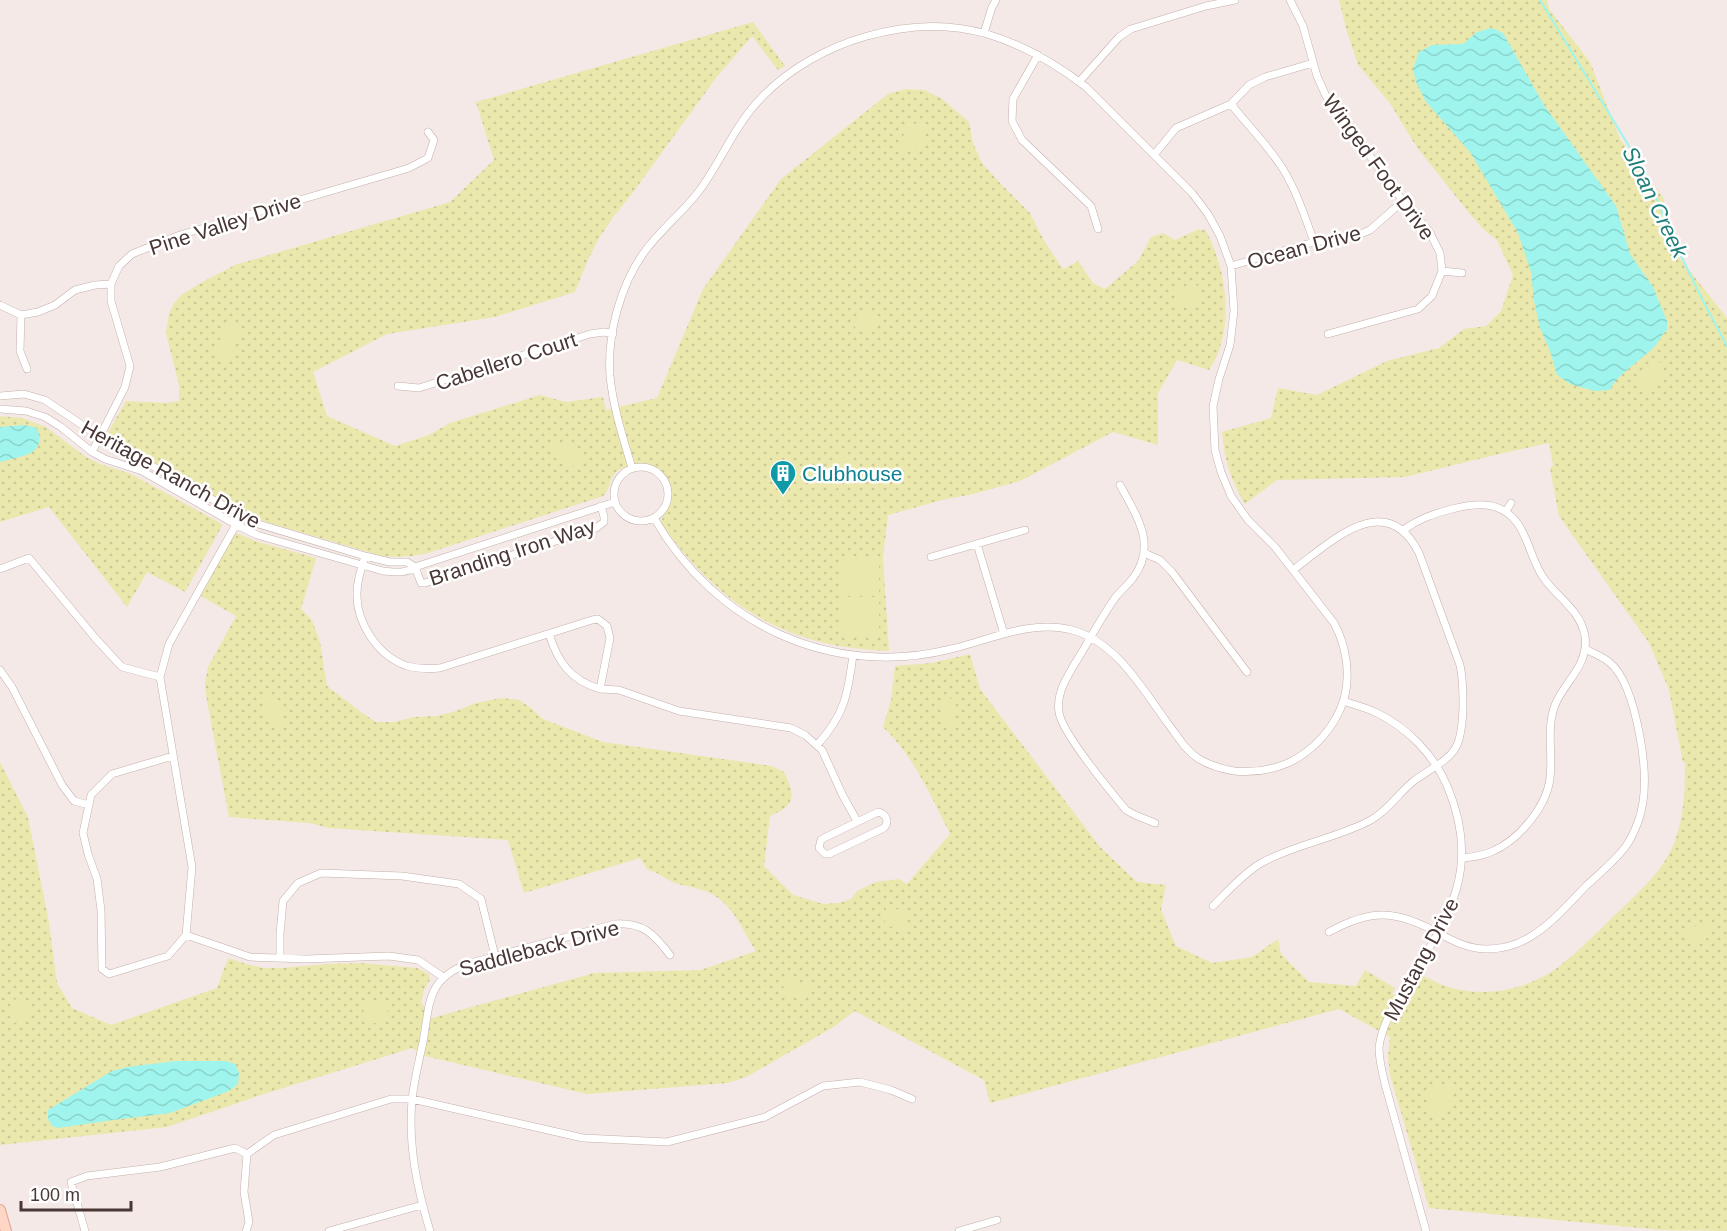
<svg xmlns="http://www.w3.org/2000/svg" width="1727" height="1231" viewBox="0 0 1727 1231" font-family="Arial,sans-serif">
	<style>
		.grass { fill: url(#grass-dots) }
		.green { fill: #ebe8ad }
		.water { fill: url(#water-waves) }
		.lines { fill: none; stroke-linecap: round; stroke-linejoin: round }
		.stream { stroke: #9ff5ed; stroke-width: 2 }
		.minor-casing { stroke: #c3b0ab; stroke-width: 8 }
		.secondary-casing { stroke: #dda897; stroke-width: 12 }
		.minor { stroke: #fff; stroke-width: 7 }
		.secondary { stroke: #ffd5c6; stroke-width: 10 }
		.labels { text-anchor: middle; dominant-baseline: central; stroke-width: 5; stroke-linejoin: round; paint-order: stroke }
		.street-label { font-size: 21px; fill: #483735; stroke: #fff }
		.culture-label { font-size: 21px; fill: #0d838f; stroke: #fff; text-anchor: start }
		.water-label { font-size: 22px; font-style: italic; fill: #1f7f78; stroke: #fff }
	</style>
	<defs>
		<pattern id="grass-dots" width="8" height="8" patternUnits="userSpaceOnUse" patternTransform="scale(1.5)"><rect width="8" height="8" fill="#ebe8ad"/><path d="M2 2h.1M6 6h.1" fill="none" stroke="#cbc895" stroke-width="1.8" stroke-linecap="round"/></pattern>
		<pattern id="water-waves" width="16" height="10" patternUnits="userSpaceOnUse" patternTransform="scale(1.5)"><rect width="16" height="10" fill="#9ff5ed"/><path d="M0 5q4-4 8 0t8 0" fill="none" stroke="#8ad3cc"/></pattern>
	</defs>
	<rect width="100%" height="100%" fill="#f4e9e6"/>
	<path class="grass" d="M1339,0H1547L1549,9L1590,62L1620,139L1664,199L1662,236L1727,318V1231L1662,1230L1429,1208L1390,1075L1388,1057L1390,1037L1339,1009L990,1103L984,1080L855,1011L832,1028L746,1077L728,1083L587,1094L425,1056L412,1048L261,1095L167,1127L0,1145V762L28,817L49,923L57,983L72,1008L111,1025L217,988L228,958L246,964L264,968H282L326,964L361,963L417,968L429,974L430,980L424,990L421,1002L432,1018L594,973L701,970L756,951C742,930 734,905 710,893C699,888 688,887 678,884C667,881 659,872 648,870L640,858L524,893L508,840L329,828L309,823L229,817L207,701L205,684L208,667L236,616L199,595L233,535L239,534L255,541L316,558L301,609L312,620L320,642L327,686L361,712L376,722H394L414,717L437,716L456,711L476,703L501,698L519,700L531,708L543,719L603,742L772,766L784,772C795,795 797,805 770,816L764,866L793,895L823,904L839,903L851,899L857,891L876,882L899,879L907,884L950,834C932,798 913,755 883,727L891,700L895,666L932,663L970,654L980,689L1100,847L1137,882L1166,885L1161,910L1176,946L1212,963L1252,957L1278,939L1281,954L1309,982L1356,986L1365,970L1395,988L1392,994L1403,1000L1419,974C1426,977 1433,981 1440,984C1479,1000 1528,991 1561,965C1580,950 1597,932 1615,915C1638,893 1663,872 1675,841C1684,816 1685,791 1685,764V762L1683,763L1669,690L1649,643L1559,516L1550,468L1553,465L1549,443L1495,455L1405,477L1277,480L1245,504C1231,481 1224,459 1222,432L1271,418L1278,388L1317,395L1387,361L1439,348L1464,329L1486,326L1501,311L1513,275L1497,240L1485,231L1469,213L1416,146L1389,102L1358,65L1347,32Z
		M753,22L785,66L778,70L752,36L716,78L631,195L614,216L599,238L587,262L575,292L495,317L387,334L313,372L327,416L395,446L429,435L450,423L540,395L566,402L603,397L606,410L657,398L703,289L781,179L888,94L905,89L924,90L941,98L969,122L973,143L982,163L998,181L1030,213L1043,239L1062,268L1064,269L1078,261L1093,283L1105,289L1138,261L1151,237L1163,233L1175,240L1199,229L1201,231L1205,229C1225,266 1234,317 1216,358C1214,362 1211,366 1209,370L1177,360L1158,393V445L1113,432L1020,481L969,495L946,499L888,515L883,558L889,651C787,648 721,607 662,525C660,514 671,508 671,495C672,466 637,456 616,472C609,479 610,490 603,496L428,553L413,556L397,557L382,556L269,523L250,516L111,439L108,432L126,401L166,403L179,401V385L166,333L169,313L174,303L181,295L199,284L235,265L450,202L494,160L476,102Z
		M0,416L22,418L46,427L86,457L100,464L131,474L222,524V526L185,592L147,572L127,607L49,507L0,522Z"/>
	<path class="green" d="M916,123C938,134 919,155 900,148C900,139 906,127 916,123Z
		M1195,284C1211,296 1196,310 1180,306L1174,299L1177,291L1188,285Z
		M867,312L875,315C876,322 877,327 872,333L857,331L854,325L858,315Z
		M232,325L237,326C241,337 234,354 225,361C207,358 222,330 232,325Z
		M1659,362L1663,365C1665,373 1663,376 1660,383C1643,412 1625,368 1659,362Z
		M561,443C571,447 584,451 582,464L577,467L561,462L551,455L550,449L554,444Z
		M841,457L851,461L853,469L840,487L835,489L832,487L830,465L836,458Z
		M840,556L879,557V594H840Z
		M839,597H879V635H839Z
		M266,697C277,698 284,711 285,722L281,726C270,723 262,712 263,700Z
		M945,698L953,699L956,704V710L954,728L952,731H949C940,724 940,712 942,701Z
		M887,907C902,908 911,917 906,931C892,929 876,923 887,907Z
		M1707,924L1711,925L1712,928C1712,930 1710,936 1708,937C1701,946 1682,941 1678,932L1680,929Z
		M786,978L807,985L810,988C807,1005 781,1000 783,981Z
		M19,997C37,1000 30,1021 14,1023C5,1013 8,1003 19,997Z
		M372,1001L382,1003L388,1010C380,1038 348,1014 372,1001Z
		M1440,1084C1460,1083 1451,1109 1439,1115C1430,1112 1428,1106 1427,1097L1434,1088Z"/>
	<path class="water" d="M1492,28L1503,33L1544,105L1616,206L1630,254L1653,287L1667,321V330C1662,335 1659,340 1655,346C1644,358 1614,377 1610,390L1594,391L1570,384L1557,375L1550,351L1540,328L1534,301L1531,272L1518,233L1470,152L1426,102L1416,82L1413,69L1419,52L1432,45L1463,44L1477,32Z
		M24,425L37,428C48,456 19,456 0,462V427Z
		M176,1061H226L235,1064L239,1073L238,1084L229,1091L170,1113L113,1120L58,1128L52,1126L48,1119V1110L112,1071L127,1067Z"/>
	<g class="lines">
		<path class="stream" d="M1540,0L1649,179L1671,235L1701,297L1727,346"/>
		<g class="minor-casing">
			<path id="minor" d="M1290,0L1303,26L1317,76L1326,96L1403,201L1429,231L1440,253L1442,271L1432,296L1418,309L1328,334
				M984,33L992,7L996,0
				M1038,55L1013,99L1012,121L1022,140L1091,206L1098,229
				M1079,82L1119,37L1131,29L1206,6L1235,0
				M1231,104C1248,126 1268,145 1283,169C1297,192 1305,217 1314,242
				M1154,155L1176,128L1231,104L1249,85L1265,77L1313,63
				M1231,266L1314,242L1351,238L1370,230L1403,201
				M1442,271L1462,273
				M0,305L21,315L38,312L55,305L75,290L95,285L111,284
				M21,315L20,351L27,369
				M398,386L419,388L590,334L604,332L613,334
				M0,396L24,394L45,400L100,437L255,523L365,556L390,562H407L415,567
				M0,409L26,411L45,417L61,427L92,452L105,459L142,471L235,524L257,535L383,571C395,572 405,574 415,567L615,502
				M92,452L125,387L130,366L111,301V284L119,266L132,254L180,235L409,168L428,158L434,140L428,132
				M614 494a27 27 0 1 1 54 0a27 27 0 1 1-54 0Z
				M632,468C623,438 613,407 610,376C607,335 620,285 645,251C662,228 685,211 702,187C723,157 735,125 762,97C816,41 911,12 987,34C1024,45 1056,64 1086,87L1192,193L1208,214L1220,236L1231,266L1234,311L1230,345L1219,379L1213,406L1215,450L1221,472L1231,496L1248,520L1275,547L1334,623C1346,645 1351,674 1344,699C1336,726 1314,751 1288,763C1271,770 1253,773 1234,771C1222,769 1209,765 1199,759C1186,751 1178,737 1169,725C1143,690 1117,642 1072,630C1031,619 990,640 951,649C830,679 715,624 654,518
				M1120,485C1136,515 1158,545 1133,578C1128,585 1120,591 1115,598C1100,619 1088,643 1074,665C1066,679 1056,694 1059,712C1061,732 1111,792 1126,810L1135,815L1155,823
				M1506,511L1511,503
				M1402,531C1418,519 1433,514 1452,509C1476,503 1501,500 1518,524C1529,540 1532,561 1543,577C1557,598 1580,609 1585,636C1589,665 1565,681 1555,705C1546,729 1553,753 1550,778C1547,806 1519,840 1493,851C1483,856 1473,857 1462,858
				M977,544L1004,634
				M1144,553L1160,560L1172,572L1247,672
				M365,556C361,568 357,581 357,593C356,623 378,656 407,666C418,669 429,669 440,668L592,620L598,619L607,626L610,638L600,689L619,690L679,711L791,728L805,735L822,750L843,796L857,821
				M931,557L1025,530
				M415,567L421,583H425L596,528L604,522V517L601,506
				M0,569L29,558L96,639L122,667L160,677
				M549,634C558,662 570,680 600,689
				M0,670L12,687L62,785L74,801L89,805
				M1343,701C1355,705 1367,708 1377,713C1408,728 1435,756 1448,788C1482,870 1448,918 1406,986C1395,1004 1381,1026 1379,1048C1379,1060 1382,1072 1385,1084L1426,1231
				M817,745C845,715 848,693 853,655
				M173,756L112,774L91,795L83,833L88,854L97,879L101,910L102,969L109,974L168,956L186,935
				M878,812C886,814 890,821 884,828L829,854H825L819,848L821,840L824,838Z
				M1213,906C1228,891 1243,874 1261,863C1295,844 1338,838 1371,820C1389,810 1399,792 1415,780C1453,754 1462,756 1463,705C1463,691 1463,678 1460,665L1419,553C1386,487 1331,542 1293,570
				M1329,932C1372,908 1397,910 1440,934C1455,942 1469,949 1487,949C1502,949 1517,945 1530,937C1552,924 1569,903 1587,885C1600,873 1615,861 1626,846C1631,839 1635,830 1638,822C1648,795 1645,764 1640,737C1636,715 1627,676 1609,662C1602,656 1593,653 1585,649
				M186,935L192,867L160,677L169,644L238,521
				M186,935L250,957L306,959L389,956L418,960L443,977
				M280,958V934L283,901L298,883L321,873L402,876L459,884L481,899L495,956
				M85,1231L71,1182L87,1176L160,1167L235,1148L247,1154
				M246,1231L249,1222L244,1192L247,1154L274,1135L391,1099H412L583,1138L667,1142L765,1117L823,1086L860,1082L891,1090L912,1099
				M329,1231L422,1205
				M430,1231C417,1188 408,1145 412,1100C414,1081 419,1061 423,1042C430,1004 426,980 467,964L615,924C643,922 654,934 670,955
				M959,1231L997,1220"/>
		</g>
		<g class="secondary-casing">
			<path id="secondary" d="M0,1210L6,1231"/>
		</g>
		<use href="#minor" class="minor"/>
		<use href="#secondary" class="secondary"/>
	</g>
	<defs>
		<g id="building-pin" transform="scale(1.35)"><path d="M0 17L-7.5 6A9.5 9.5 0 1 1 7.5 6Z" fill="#0f9aa8" stroke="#fff"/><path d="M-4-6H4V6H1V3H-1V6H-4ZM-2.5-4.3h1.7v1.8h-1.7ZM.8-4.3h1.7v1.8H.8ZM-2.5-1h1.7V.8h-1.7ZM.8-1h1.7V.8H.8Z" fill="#fff"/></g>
	</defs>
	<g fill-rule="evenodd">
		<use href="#building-pin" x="783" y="473"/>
	</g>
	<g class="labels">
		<g class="street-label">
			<text transform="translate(1379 167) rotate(54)">Winged Foot Drive</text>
			<text transform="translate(225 224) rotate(-18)">Pine Valley Drive</text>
			<text transform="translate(1304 247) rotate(-15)">Ocean Drive</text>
			<text transform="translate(506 361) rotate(-18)">Cabellero Court</text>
			<text transform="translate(171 474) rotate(29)">Heritage Ranch Drive</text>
			<text transform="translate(512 552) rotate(-18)">Branding Iron Way</text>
			<text transform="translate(539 948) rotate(-15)">Saddleback Drive</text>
			<text transform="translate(1421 959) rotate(-62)">Mustang Drive</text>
		</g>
		<g class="culture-label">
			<text x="802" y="473">Clubhouse</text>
		</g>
		<g class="water-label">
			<text transform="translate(1655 202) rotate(64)">Sloan Creek</text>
		</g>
	</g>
	<path d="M21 1201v9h110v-9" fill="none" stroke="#483735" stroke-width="3"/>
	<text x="30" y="1201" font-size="18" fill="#483735" stroke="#ffffff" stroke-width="4.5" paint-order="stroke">100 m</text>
</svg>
